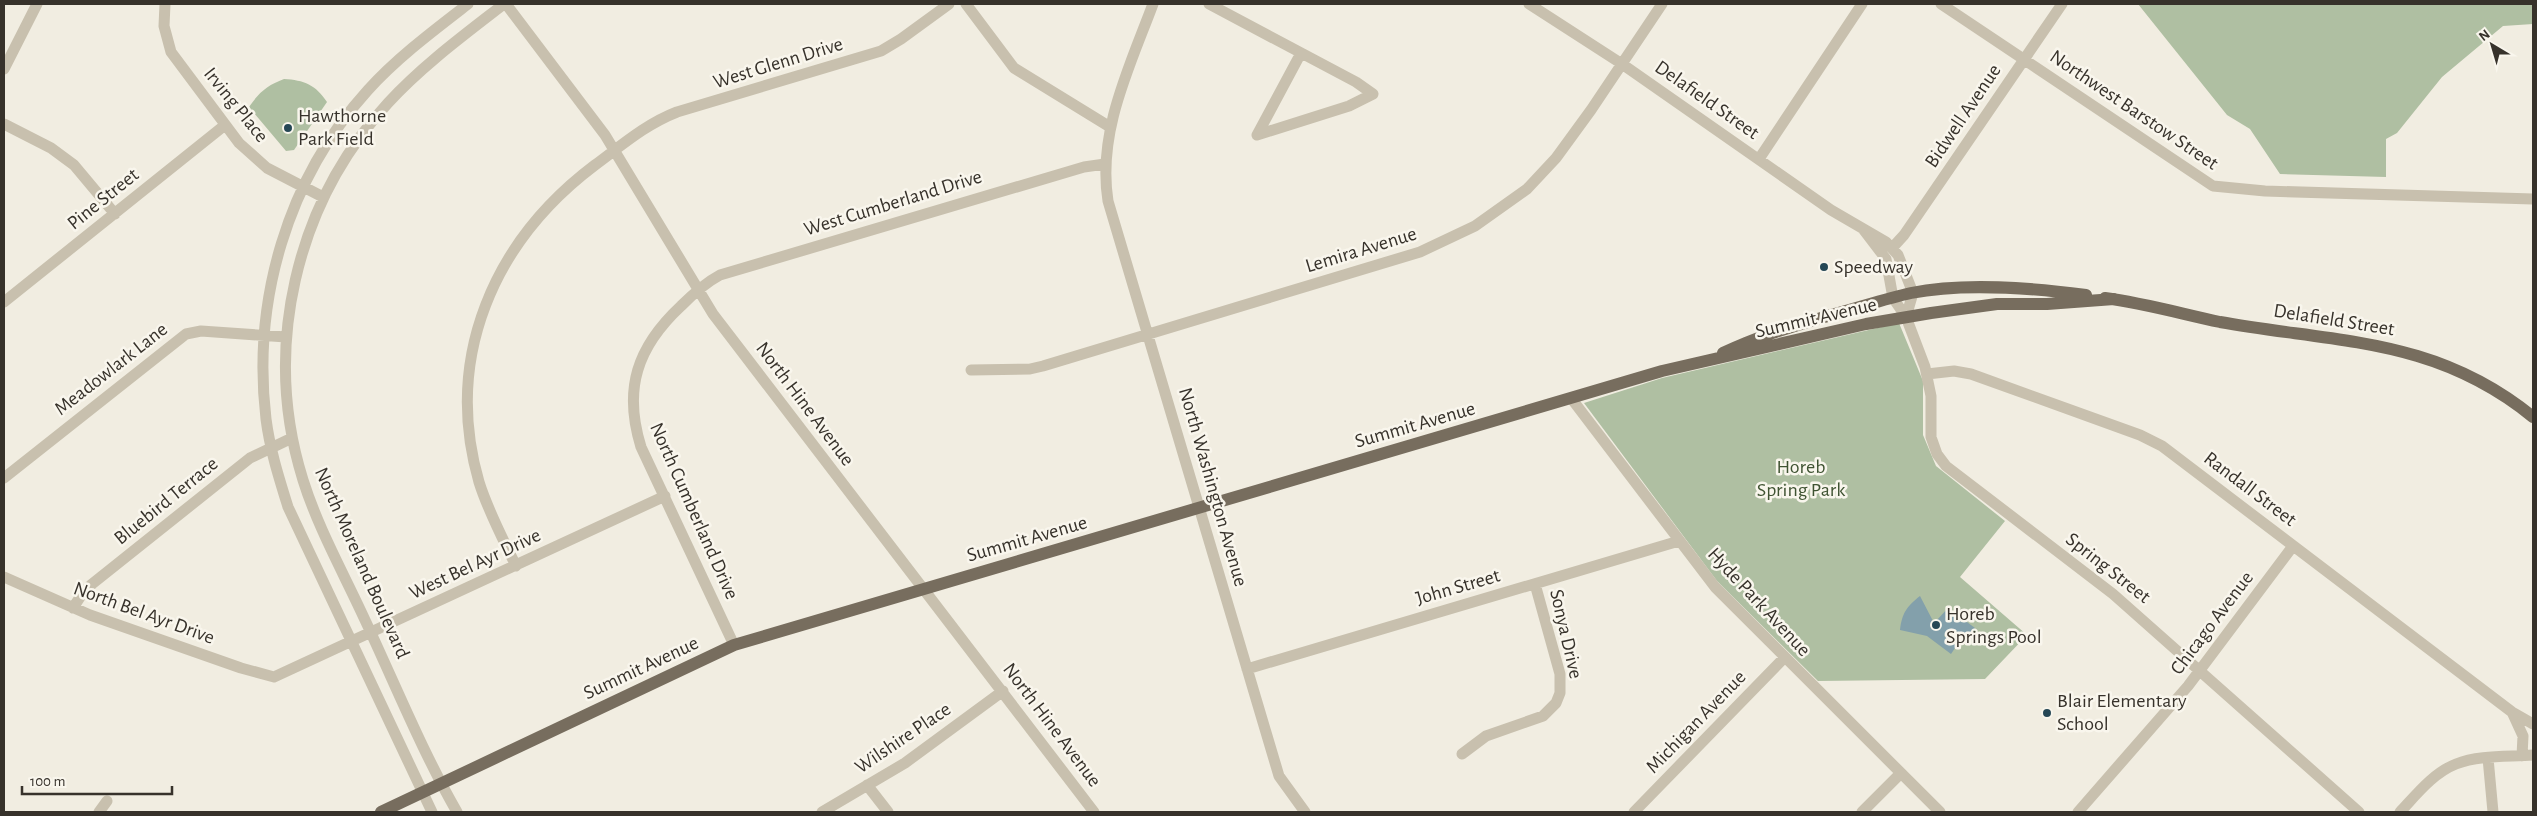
<svg xmlns="http://www.w3.org/2000/svg" width="2537" height="816" viewBox="0 0 2537 816" font-family="'Alegreya Sans',sans-serif">
	<style>
		.green { fill: #afbfa2 }
		.water { fill: #83a0ab }
		.lines { fill: none; stroke-linecap: round; stroke-linejoin: round }
		.minor { stroke: #c8c0ae; stroke-width: 11 }
		.major { stroke: #776d5e; stroke-width: 12 }
		.poi-dot { fill: #254755; stroke: #f9f6ed; stroke-width: 2 }
		.labels { text-anchor: middle; dominant-baseline: central; stroke-width: 5; stroke-linejoin: round; paint-order: stroke }
		.street-label { font-size: 20px; fill: #37322b; stroke: #f9f6ed }
		.poi-label { font-size: 20px; fill: #37322b; stroke: #f9f6ed; text-anchor: start }
		.park-label { font-size: 20px; fill: #3f5332; stroke: #f9f6ed }
	</style>
	<rect width="100%" height="100%" fill="#f1ede1"/>
	<path class="green" d="M2138,4H2533V24L2503,26L2442,77L2397,133L2386,139V177L2280,174L2250,129L2227,115Z
		M284,79C304,80 316,85 327,102L294,150L286,151L249,107C259,92 268,85 284,79Z
		M1899,323L1923,381V435L1936,466L2005,521L1960,577L2027,635L1985,679L1818,681L1717,581L1584,403L1662,378Z"/>
	<path class="water" d="M1920,596L1933,621H1936L1948,608L1975,628L1967,641L1949,629L1944,636L1957,645L1951,654L1927,636L1900,630C1902,613 1907,606 1920,596Z"/>
	<g class="lines">
		<path class="minor" d="M165,4L164,26L171,52L239,143L267,168L323,197
			M506,4L605,135L713,314L1094,812
			M966,4L1014,68L1110,127
			M1153,4C1130,66 1097,132 1108,201L1279,776L1305,812
			M1209,4L1356,82L1373,94L1349,106L1257,135
			M1529,4L1622,64L1831,210L1886,242L1898,255L1913,293L1906,317
			M1941,4L2213,186L2265,191L2533,199
			M4,69L37,4
			M4,124L51,148L74,165L115,214
			M1257,135L1301,53
			M1759,159L1862,4
			M1863,229L1886,259L1893,298L1906,317L1925,367L1931,396V437L1937,454L1946,466L2113,594L2359,812
			M1893,247L1904,235L2062,4
			M4,302L225,125
			M971,370L1030,369L1043,366L1420,252L1475,226L1527,189L1556,158L1591,110L1662,4
			M1927,374L1954,371L1971,374L2140,435L2162,446L2512,712L2533,724
			M1571,398L1715,587L1940,812
			M4,478L186,334L201,331L286,337
			M516,566C503,539 488,511 479,482C443,357 494,241 595,165C622,145 646,124 677,112L881,51L901,39L949,4
			M4,577L90,615L241,668L274,677L665,496
			M73,608L82,594L92,584L250,458L292,438
			M734,645L641,447C623,389 637,347 681,306C693,294 705,283 720,275L1084,167L1105,164
			M1247,669L1679,541
			M2512,712L2523,736L2522,756
			M1462,754L1486,736L1543,716L1556,703L1560,693V674L1535,584
			M2488,758L2493,812
			M867,785L888,812
			M99,812L107,801
			M432,812L288,507C279,478 270,450 266,419C252,301 287,179 368,90C397,58 433,31 468,4
			M457,812C422,751 395,684 365,620C344,574 318,528 303,480C262,349 295,204 388,103C422,66 464,35 504,4
			M822,812L905,763L1003,691
			M1634,812L1784,658
			M1862,812L1901,773
			M2078,812L2188,686L2293,546
			M2400,812C2416,795 2433,773 2456,764C2479,755 2509,757 2533,755"/>
		<path class="major" d="M2105,298C2144,303 2182,314 2220,322C2337,343 2435,337 2533,417
			M1723,353C1758,336 1794,326 1831,315C1858,308 1884,299 1911,293C1965,282 2032,288 2086,295
			M381,812L734,645L1662,371L1866,324L1931,313L1997,304H2047L2114,299"/>
	</g>
	<g class="poi-dot">
		<circle cx="288" cy="128" r="5"/>
		<circle cx="1824" cy="267" r="5"/>
		<circle cx="1936" cy="625" r="5"/>
		<circle cx="2047" cy="713" r="5"/>
	</g>
	<g class="labels">
		<g class="street-label">
			<text transform="translate(778 63) rotate(-17)">West Glenn Drive</text>
			<text transform="translate(1707 100) rotate(35)">Delafield Street</text>
			<text transform="translate(236 105) rotate(51)">Irving Place</text>
			<text transform="translate(2134 110) rotate(34)">Northwest Barstow Street</text>
			<text transform="translate(1963 116) rotate(-56)">Bidwell Avenue</text>
			<text transform="translate(103 199) rotate(-39)">Pine Street</text>
			<text transform="translate(893 203) rotate(-17)">West Cumberland Drive</text>
			<text transform="translate(1361 250) rotate(-17)">Lemira Avenue</text>
			<text transform="translate(1816 318) rotate(-13)">Summit Avenue</text>
			<text transform="translate(2334 320) rotate(9)">Delafield Street</text>
			<text transform="translate(111 369) rotate(-38)">Meadowlark Lane</text>
			<text transform="translate(805 404) rotate(53)">North Hine Avenue</text>
			<text transform="translate(1415 425) rotate(-16)">Summit Avenue</text>
			<text transform="translate(1213 487) rotate(74)">North Washington Avenue</text>
			<text transform="translate(2250 489) rotate(37)">Randall Street</text>
			<text transform="translate(166 501) rotate(-39)">Bluebird Terrace</text>
			<text transform="translate(694 511) rotate(66)">North Cumberland Drive</text>
			<text transform="translate(1027 539) rotate(-16)">Summit Avenue</text>
			<text transform="translate(362 563) rotate(66)">North Moreland Boulevard</text>
			<text transform="translate(475 564) rotate(-25)">West Bel Ayr Drive</text>
			<text transform="translate(2108 568) rotate(38)">Spring Street</text>
			<text transform="translate(1458 587) rotate(-16)">John Street</text>
			<text transform="translate(1759 602) rotate(47)">Hyde Park Avenue</text>
			<text transform="translate(144 613) rotate(20)">North Bel Ayr Drive</text>
			<text transform="translate(2212 623) rotate(-53)">Chicago Avenue</text>
			<text transform="translate(1566 634) rotate(77)">Sonya Drive</text>
			<text transform="translate(641 668) rotate(-25)">Summit Avenue</text>
			<text transform="translate(1696 722) rotate(-46)">Michigan Avenue</text>
			<text transform="translate(1052 725) rotate(53)">North Hine Avenue</text>
			<text transform="translate(903 738) rotate(-34)">Wilshire Place</text>
		</g>
		<g class="poi-label">
			<text x="298" y="116">Hawthorne<tspan x="298" dy="23">Park Field</tspan></text>
			<text x="1834" y="267">Speedway</text>
			<text x="1946" y="614">Horeb<tspan x="1946" dy="23">Springs Pool</tspan></text>
			<text x="2057" y="701">Blair Elementary<tspan x="2057" dy="23">School</tspan></text>
		</g>
		<g class="park-label">
			<text x="1801" y="467">Horeb<tspan x="1801" dy="23">Spring Park</tspan></text>
		</g>
	</g>
	<rect width="2537" height="816" fill="none" stroke="#37322b" stroke-width="10"/>
	<g transform="translate(2492 45) rotate(322)" stroke="#f9f6ed" stroke-width="4" paint-order="stroke">
	<path d="M0-4L9 19L0 12L-9 19Z" fill="#37322b"/>
	<text y="-8" font-size="14" font-weight="bold" text-anchor="middle" fill="#37322b">N</text>
	</g>
	<path d="M22 786v8h150v-8" fill="none" stroke="#37322b" stroke-width="2.5"/>
	<text x="30" y="786" font-size="15" fill="#37322b" stroke="#f9f6ed" stroke-width="4" paint-order="stroke">100 m</text>
</svg>
